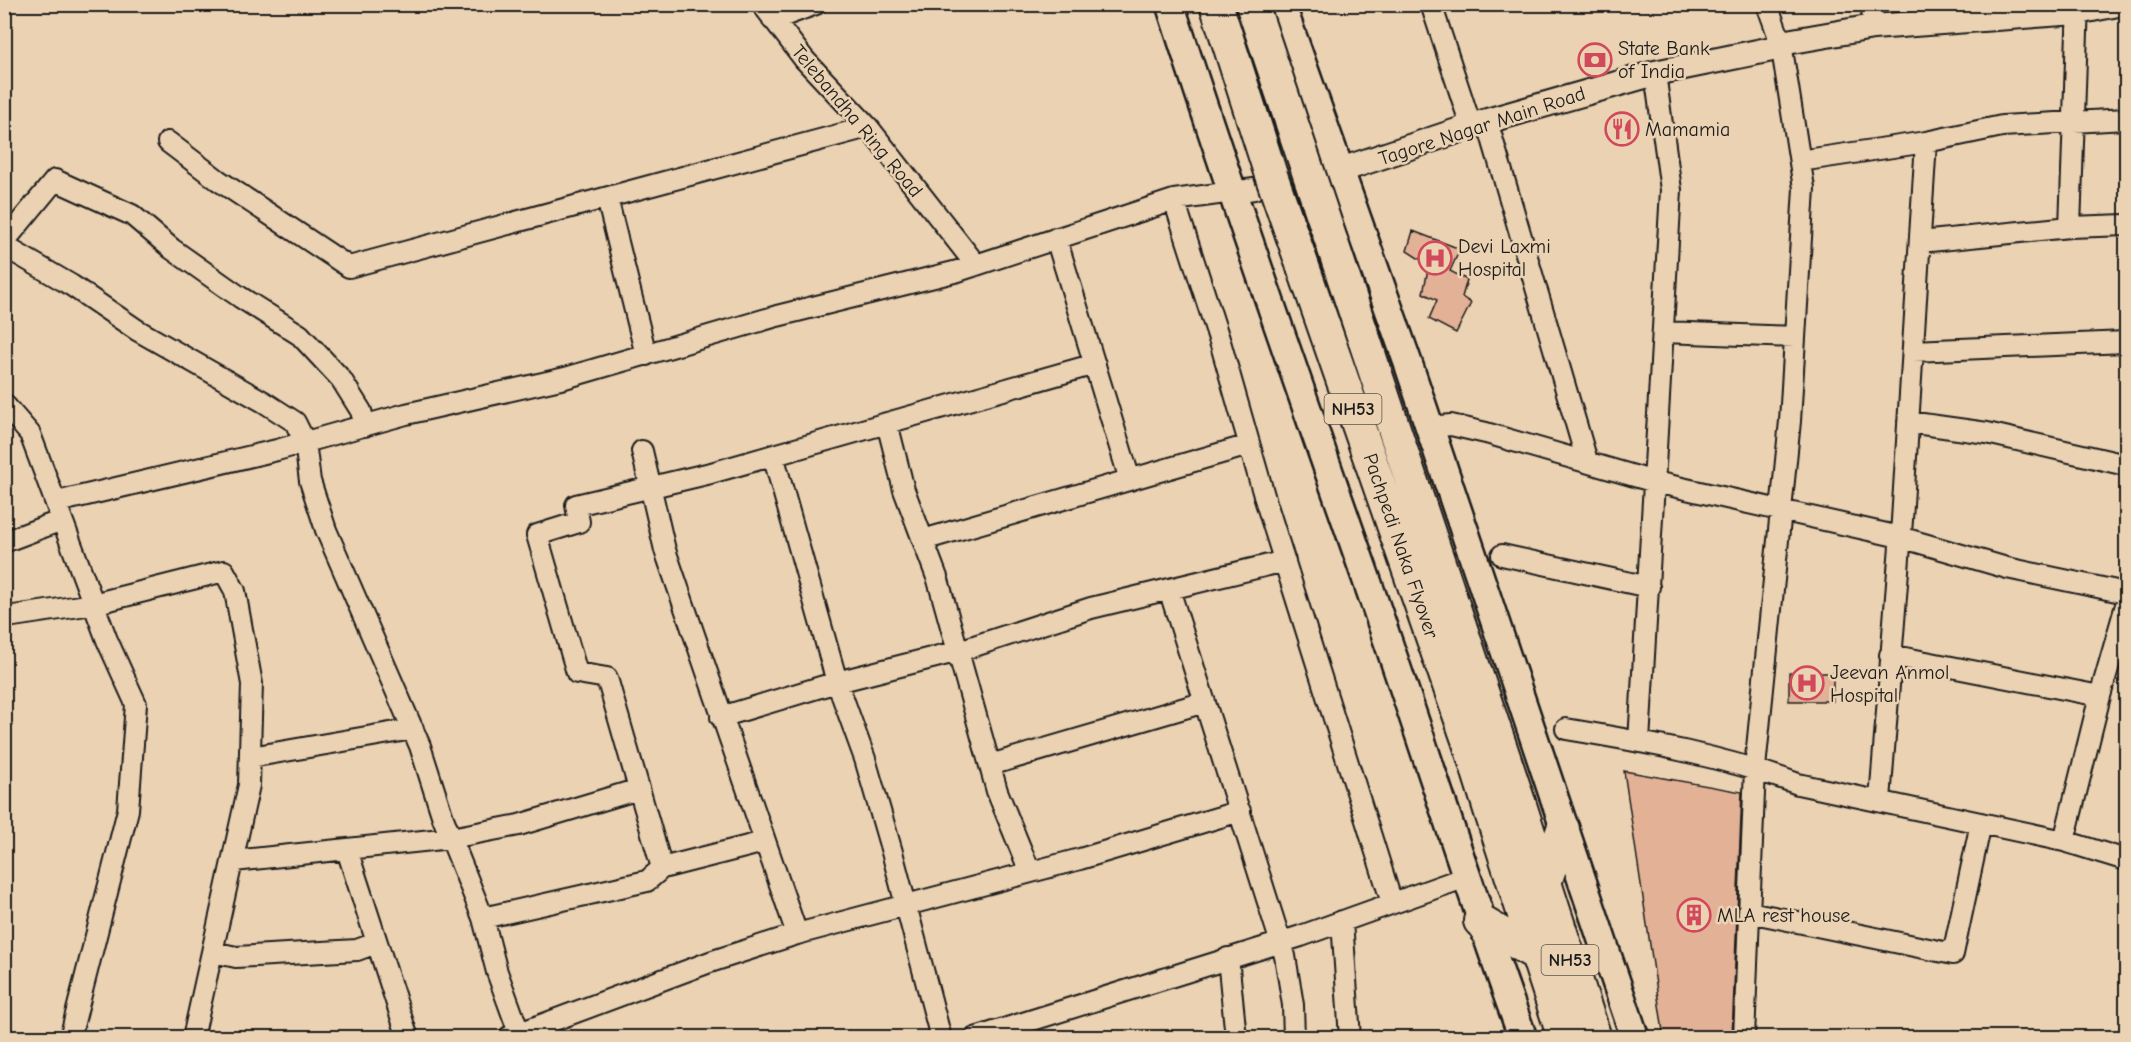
<svg xmlns="http://www.w3.org/2000/svg" width="2131" height="1042" viewBox="0 0 2131 1042" font-family="'Comic Neue',sans-serif">
	<style>
		.building { fill: #e3b195; stroke: #1c1c1c; stroke-width: 1.5 }
		.lines { fill: none; stroke-linecap: round; stroke-linejoin: round }
		.minor-casing { stroke: #1c1c1c; stroke-width: 24 }
		.tertiary-casing { stroke: #1c1c1c; stroke-width: 28 }
		.secondary-casing { stroke: #1c1c1c; stroke-width: 32 }
		.trunk-casing { stroke: #1c1c1c; stroke-width: 36 }
		.minor { stroke: #ebd2b3; stroke-width: 20 }
		.tertiary { stroke: #ebd2b3; stroke-width: 24 }
		.secondary { stroke: #ebd2b3; stroke-width: 27 }
		.trunk { stroke: #ebd2b3; stroke-width: 32 }
		.trunk-bridge-casing { stroke: #1c1c1c; stroke-width: 36; stroke-linecap: butt }
		.trunk-bridge { stroke: #ebd2b3; stroke-width: 32 }
		.labels { text-anchor: middle; dominant-baseline: central; stroke-width: 5; stroke-linejoin: round; paint-order: stroke }
		.shield { fill: #ebd2b3; stroke: #5a5349; stroke-width: 1.5 }
		.shield-label { font-size: 18px; font-weight: bold; fill: #1c1c1c }
		.poi-label { font-size: 20px; fill: #1c1c1c; stroke: #ebd2b3; text-anchor: start }
		.street-label { font-size: 20px; fill: #1c1c1c; stroke: #ebd2b3 }
	</style>
	<rect width="100%" height="100%" fill="#ebd2b3"/>
	<filter id="ink" filterUnits="userSpaceOnUse"><feTurbulence type="fractalNoise" baseFrequency=".0167" numOctaves="2"/><feDisplacementMap in="SourceGraphic" scale="12" xChannelSelector="R" yChannelSelector="G"/><feConvolveMatrix kernelMatrix="1 2 1 2 8 2 1 2 1" color-interpolation-filters="sRGB"/></filter>
	<g filter="url(#ink)">
		<path class="building" d="M1413,231L1460,249L1450,271L1467,280L1462,297L1471,303L1456,333L1429,319L1437,300L1423,293L1429,265L1407,251Z
			M1789,673H1833V701H1789Z
			M1624,771L1742,792L1732,1038H1664Z"/>
		<g class="lines">
			<g class="minor-casing">
				<path id="minor" d="M762,4L804,59L868,127L976,265
					M1431,4L1471,126
					M1872,4L1873,27
					M773,20L816,4
					M1487,121L1587,461
					M168,142L218,180L349,267L868,127
					M1800,161L1926,142L2002,126L2126,119
					M607,198L646,355
					M1174,200L1221,345L1265,499L1392,903
					M2070,227L2078,4
					M1056,238L1130,480
					M4,242L55,180L132,215L172,249L240,297L300,335L341,379L361,411L365,426
					M1920,242L2070,227L2126,225
					M4,246L71,285L137,330L264,402L295,422L305,442L310,481L326,530L420,746L443,818L483,918L497,972L521,1038
					M1664,332L1795,337
					M1913,351L2126,342
					M4,404L30,434L107,640L136,704L128,810L70,1038
					M1908,422L1987,433L2126,465
					M887,423L904,490L938,580L997,791L1030,872
					M1429,427L1451,425L1486,433L1655,482L1900,537L2007,568L2126,593
					M642,451L665,550L797,934
					M773,455L837,682L865,759L892,852L941,1038
					M57,502L277,450L406,414L565,378L777,316L958,271L1174,200L1254,189
					M923,540L1249,445
					M4,542L62,520
					M1502,555L1649,587
					M1169,589L1285,956L1293,1005L1294,1038
					M7,617L93,604L224,571L235,591L252,684L249,785L193,1038
					M1890,655L2100,696
					M721,717L837,682L959,651L1091,608L1285,561
					M1566,729C1644,742 1723,756 1798,784L2064,841L2126,860
					M1639,742L1671,190L1655,73
					M251,757L413,729
					M990,765L1205,702
					M1880,800L1902,520L1926,142
					M2064,841L2100,696L2126,605
					M347,850L408,1038
					M234,861L451,838L519,825L639,789
					M662,868L607,678L577,673L537,535L579,522L576,505L711,473L1095,364
					M1749,912L1953,954L1981,823
					M483,918L647,881L662,868L764,842
					M1342,921L1350,1038
					M213,952L236,957L357,950L376,943
					M1228,958L1236,1038
					M509,1037L710,962L797,934L1080,859L1240,811
					M975,1038L1301,936L1466,877
					M1744,1038L1755,768L1790,421L1804,188L1781,43L1767,4"/>
			</g>
			<g class="tertiary-casing">
				<path id="tertiary" d="M1341,170L1487,121L1655,73L1772,49L1781,43L1873,27L2077,12L2118,4"/>
			</g>
			<g class="secondary-casing">
				<path id="secondary" d="M1170,4C1232,196 1299,386 1365,575C1419,729 1467,884 1523,1038
					M1281,4L1408,363L1635,1038"/>
			</g>
			<g class="trunk-casing">
				<path id="trunk" d="M1519,802L1595,1038
					M1491,813L1564,1038
					M1545,883L1563,829
					M1480,921L1534,953"/>
			</g>
			<use href="#minor" class="minor"/>
			<use href="#tertiary" class="tertiary"/>
			<use href="#secondary" class="secondary"/>
			<use href="#trunk" class="trunk"/>
			<g class="trunk-bridge-casing">
				<path id="trunk-bridge" d="M1216,4L1270,172L1469,743L1491,813
					M1252,4L1519,802"/>
			</g>
			<use href="#trunk-bridge" class="trunk-bridge"/>
		</g>
	</g>
	<defs>
		<g id="bank-ring" transform="scale(1.725)"><circle r="9.5" fill="#ebd2b3" stroke="#d1495b" stroke-width="1.5"/><path d="M-6-4H6V4H-6ZM0-2.3a2.3 2.3 0 1 0 0 4.6a2.3 2.3 0 1 0 0-4.6Z" fill="#d1495b"/></g>
		<g id="restaurant-ring" transform="scale(1.725)"><circle r="9.5" fill="#ebd2b3" stroke="#d1495b" stroke-width="1.5"/><path d="M-5-6h1v4h1v-4h1v4h1v-4h1v5L-1.5 .5V6h-2V.5L-5-1ZM5-6V6H3V1.5H1.5Q1.5-4 5-6Z" fill="#d1495b"/></g>
		<g id="hospital-ring" transform="scale(1.725)"><circle r="9.5" fill="#ebd2b3" stroke="#d1495b" stroke-width="1.5"/><path d="M-5-5h3v3.5h4V-5h3V5h-3V1.5h-4V5h-3Z" fill="#d1495b"/></g>
		<g id="building-ring" transform="scale(1.725)"><circle r="9.5" fill="#ebd2b3" stroke="#d1495b" stroke-width="1.5"/><path d="M-4-6H4V6H1V3H-1V6H-4ZM-2.5-4.3h1.7v1.8h-1.7ZM.8-4.3h1.7v1.8H.8ZM-2.5-1h1.7V.8h-1.7ZM.8-1h1.7V.8H.8Z" fill="#d1495b"/></g>
	</defs>
	<g fill-rule="evenodd">
		<use href="#bank-ring" x="1595" y="60"/>
		<use href="#restaurant-ring" x="1622" y="129"/>
		<use href="#hospital-ring" x="1435" y="258"/>
		<use href="#hospital-ring" x="1807" y="683"/>
		<use href="#building-ring" x="1694" y="915"/>
	</g>
	<g class="labels">
		<g class="shield">
			<rect x="1324.5" y="394" width="57" height="30" rx="4.5"/>
			<rect x="1541.5" y="945" width="57" height="30" rx="4.5"/>
		</g>
		<g class="shield-label">
			<text x="1353" y="409">NH53</text>
			<text x="1570" y="960">NH53</text>
		</g>
		<g class="poi-label">
			<text x="1618" y="48">State Bank<tspan x="1618" dy="23">of India</tspan></text>
			<text x="1645" y="129">Mamamia</text>
			<text x="1458" y="246">Devi Laxmi<tspan x="1458" dy="23">Hospital</tspan></text>
			<text x="1830" y="672">Jeevan Anmol<tspan x="1830" dy="23">Hospital</tspan></text>
			<text x="1717" y="915">MLA rest house</text>
		</g>
		<g class="street-label">
			<text transform="translate(857 121) rotate(50)">Telebandha Ring Road</text>
			<text transform="translate(1482 126) rotate(-18)">Tagore Nagar Main Road</text>
			<text transform="translate(1401 546) rotate(71)">Pachpedi Naka Flyover</text>
		</g>
	</g>
	<rect width="2131" height="1042" fill="none" stroke="#ebd2b3" stroke-width="24"/>
	<rect x="12" y="12" width="2107" height="1018" fill="none" stroke="#1c1c1c" stroke-width="2" filter="url(#ink)"/>
</svg>
